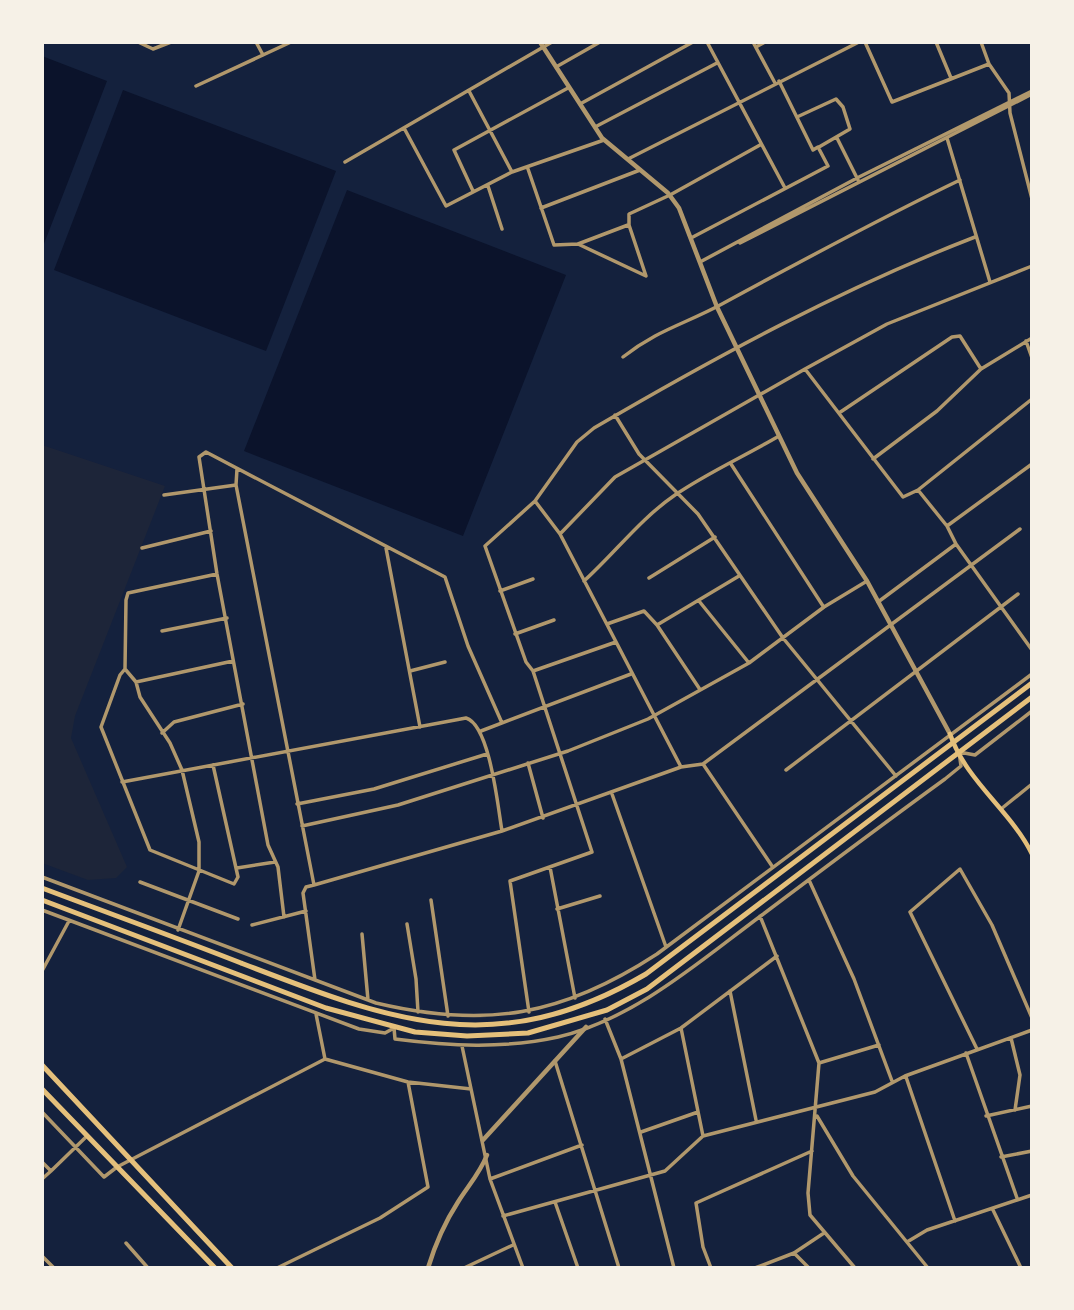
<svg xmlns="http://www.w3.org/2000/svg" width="1074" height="1310" viewBox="0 0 1074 1310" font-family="Cabin,sans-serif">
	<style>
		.green { fill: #1d2539 }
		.water { fill: #0b132b }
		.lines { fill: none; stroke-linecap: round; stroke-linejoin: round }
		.minor { stroke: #b1986c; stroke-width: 3.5 }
		.tertiary { stroke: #b1986c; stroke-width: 4.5 }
		.secondary { stroke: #e5c07b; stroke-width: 4.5 }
		.primary { stroke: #e5c07b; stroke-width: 5 }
		.trunk { stroke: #e5c07b; stroke-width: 5 }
	</style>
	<rect width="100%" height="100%" fill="#14213d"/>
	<path class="green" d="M42,445L165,486L75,716L71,738L127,867L116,878L88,880L42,863Z"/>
	<path class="water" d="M42,56L107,81L42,249Z
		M123,90L336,171L266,351L54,270Z
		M347,190L566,275L463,536L244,451Z"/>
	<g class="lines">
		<path class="minor" d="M138,42L153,49L171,42
			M256,42L263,55
			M707,42L785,188
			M753,42L775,83
			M865,42L892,102L989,64
			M936,42L951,78
			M981,42L989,64L1009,93L1010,113L1032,199
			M756,47L765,42
			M556,67L600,42
			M196,86L291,42
			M469,91L512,172
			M580,104L693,42
			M797,117L836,99L843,107L850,129L819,147
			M595,127L717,63
			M404,128L446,206L512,172L604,140
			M837,138L858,180
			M947,138L990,282
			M628,159L859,42
			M345,162L552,42
			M528,169L554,245L578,244L646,276L629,225V214L670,195L760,145
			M488,186L502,229
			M473,191L454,150L568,88
			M541,208L640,170
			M691,238L828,166L818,147L813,150L779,81
			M740,243L1032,94
			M578,244L628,225
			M700,262L859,177L1032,91
			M1026,341L1032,358
			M623,357C657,330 685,324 722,304C801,261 879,219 960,180
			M805,369L903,497L918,490L1032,399
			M839,413L952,337L960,336L981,369
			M615,415L639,454L698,514L783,638L896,776
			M873,459L937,411L981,369L1032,338
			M731,464L823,606
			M237,469L236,485L314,885L502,831L681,767L703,764L1020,529
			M918,490L947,526L956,544L1032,650
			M164,495L236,485
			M535,501L560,534L681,767
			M947,526L1032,464
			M560,534L615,477L805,369L887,324L1032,266
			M142,548L211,531
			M386,548L420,727
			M649,578L715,537
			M584,581C615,553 640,519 675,495C707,473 745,456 779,436
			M500,591L533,579
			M699,601L749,663
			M878,602L956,544
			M607,624L644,611L657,625L699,688
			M657,625L739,576
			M162,631L227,618
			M515,634L554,620
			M616,642L533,671L526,662L485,546L535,501L577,442L594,428C717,356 843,288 975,237
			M125,669L120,675L101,727L150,850L234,884L238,877L213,765
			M410,671L445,662
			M136,682L233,661
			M481,731L631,674
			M162,733L174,722L243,704
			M528,763L543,818
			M703,764L772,866
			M786,770L1018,594
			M122,782L466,718C490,725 498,808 502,831
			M612,794L666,947
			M297,804L374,789L487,754
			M1001,809L1032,784
			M302,826L398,805L568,751L648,719L749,663L824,607L867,581
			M550,867L575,998
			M237,868L275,862
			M42,877L376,1003C486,1029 562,1016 657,954L1032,674
			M809,880L854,979L892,1081
			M140,882L238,919
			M314,885L306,887L303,893L315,980
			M431,900L448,1016
			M557,909L600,896
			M42,910L359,1029L385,1033L394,1028L395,1039C449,1046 504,1049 558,1037C635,1019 700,961 762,915C823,869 883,824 945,779L961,766L959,752L975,755L1032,711
			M760,916L819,1063L808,1193L810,1215L855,1268
			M284,917L278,867L268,845L217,574L199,457L206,452L445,577L468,646L502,723
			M407,924L416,979L418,1012
			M252,925L306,911
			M178,930L199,871V842L182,770L170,743L140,697L136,682L125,669L126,600L128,593L217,574
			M362,934L368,1000
			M42,971L69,921
			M730,991L756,1120
			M529,1012L510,881L592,852L533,671
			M316,1014L325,1059
			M605,1019L621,1059
			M681,1028L703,1136
			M1011,1038L1020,1075L1015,1110
			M462,1046L490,1179L523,1268
			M977,1049L910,912L960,869L992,925L1032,1018
			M966,1053L1017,1198
			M555,1061L619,1268
			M819,1063L879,1045
			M906,1077L955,1221
			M42,1112L104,1177L117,1167L325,1059L408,1082L471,1089
			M817,1116L853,1176L928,1268
			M986,1116L1032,1106
			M641,1132L698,1112
			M1001,1157L1032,1151
			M42,1162L51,1171L42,1179
			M51,1171L87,1136
			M490,1179L582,1145
			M555,1202L578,1268
			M993,1210L1021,1268
			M503,1216L665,1171L703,1136L875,1092L905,1076L1032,1030
			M907,1242L927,1230L1032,1195
			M126,1243L148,1268
			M794,1253L809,1268
			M42,1256L54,1268
			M277,1268L380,1218L428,1187L408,1082
			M464,1268L513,1245
			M674,1268L621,1059L681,1028L777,956
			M711,1268L703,1247L696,1203L812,1151
			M755,1268L794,1253L824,1233"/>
		<path class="tertiary" d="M540,42L602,138L668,193L679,208L717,307L797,473L867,581L950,734
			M483,1140L586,1027
			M428,1268C435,1245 445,1222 458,1202C468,1186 480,1173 487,1155"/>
		<path class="secondary" d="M950,734C966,781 1011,811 1032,854"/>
		<path class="primary" d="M42,1065L232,1268
			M42,1089L215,1268"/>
		<path class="trunk" d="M42,888C108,913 175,937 241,963C391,1021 496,1062 646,974L1032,683
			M42,900L326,1008L415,1032L467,1036L528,1033L607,1010L647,989L1032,697"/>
	</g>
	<rect width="1074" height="1310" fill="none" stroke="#f6f1e7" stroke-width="88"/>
</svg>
